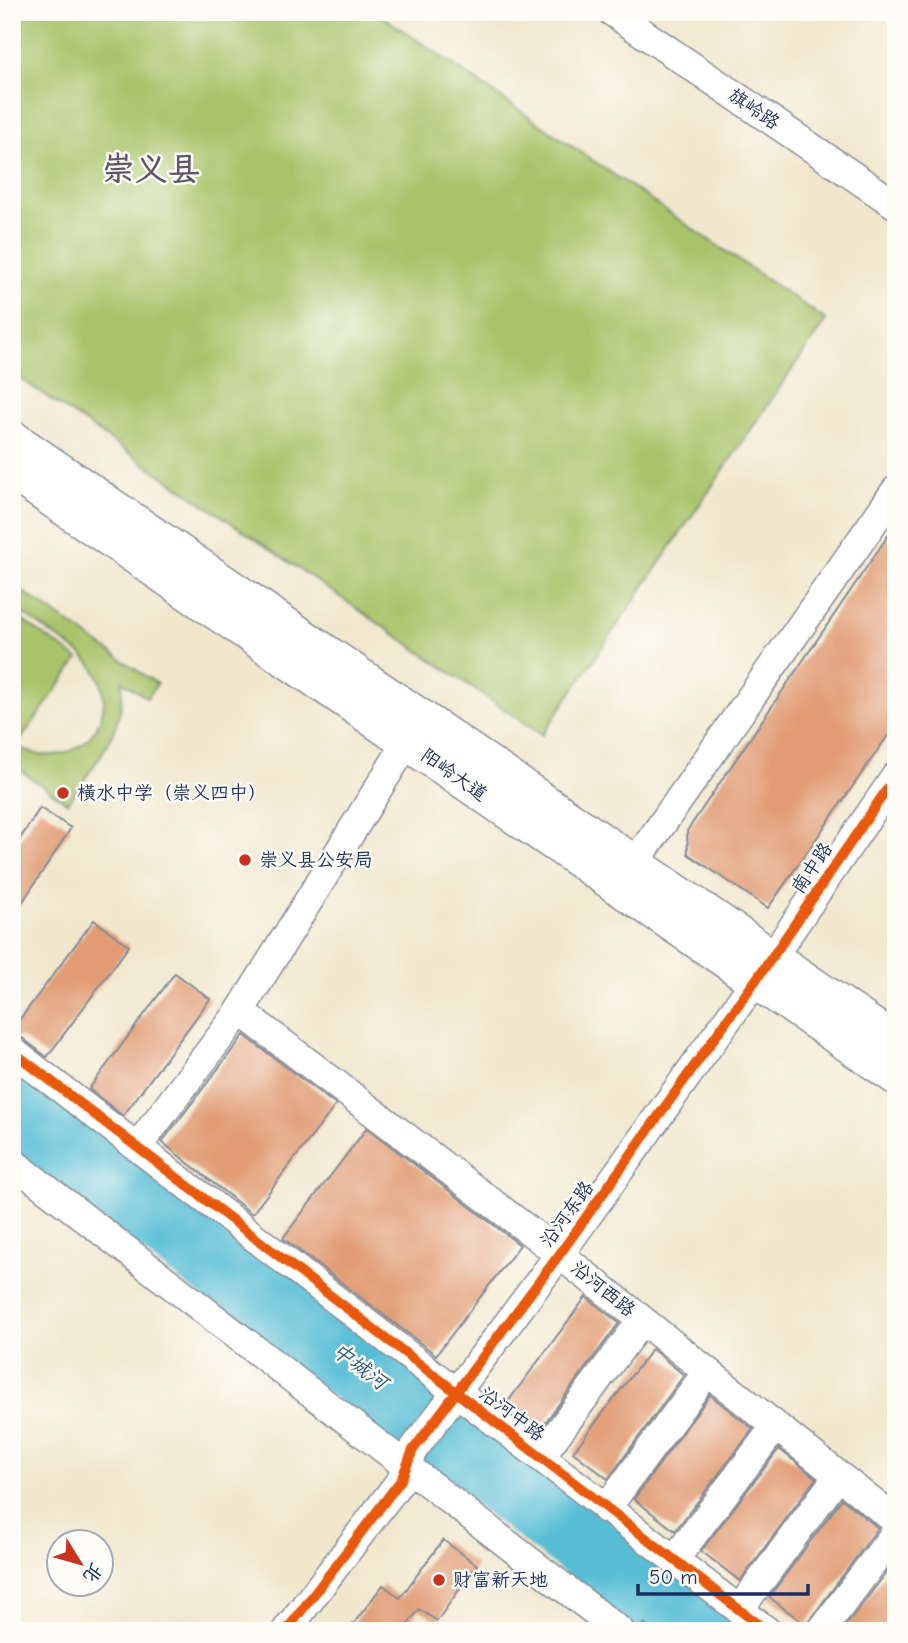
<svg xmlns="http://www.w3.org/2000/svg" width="908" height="1643" viewBox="0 0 908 1643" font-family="'Comic Neue','LXGW WenKai TC',sans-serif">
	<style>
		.green { fill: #a8c369; stroke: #627964; stroke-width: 2 }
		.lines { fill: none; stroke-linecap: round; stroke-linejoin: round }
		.river { stroke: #57bdd5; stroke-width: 40 }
		.building { fill: #e19c74 }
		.minor-casing { stroke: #868b96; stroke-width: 31 }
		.major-casing { stroke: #868b96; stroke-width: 38 }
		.path { stroke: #868b96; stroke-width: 4.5; stroke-dasharray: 5 5; stroke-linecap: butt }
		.minor { stroke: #fff; stroke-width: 28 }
		.major { stroke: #fff; stroke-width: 35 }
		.cycleway-casing { stroke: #fdfcf7; stroke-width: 15 }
		.cycleway { stroke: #e8590c; stroke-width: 10 }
		.poi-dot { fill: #c8321e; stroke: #fdfcf7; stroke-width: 2.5 }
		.labels { text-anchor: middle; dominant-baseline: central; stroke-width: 5; stroke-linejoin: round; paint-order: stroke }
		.street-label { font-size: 19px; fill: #1b2f5e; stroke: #fdfcf7 }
		.poi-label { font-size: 19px; fill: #1b2f5e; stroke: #fdfcf7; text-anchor: start }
		.water-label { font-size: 21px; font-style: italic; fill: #2d5a82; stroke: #fdfcf7 }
		.town-label { font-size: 33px; font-weight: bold; fill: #605566; stroke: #fdfcf7 }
	</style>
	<rect width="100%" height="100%" fill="#fdfcf7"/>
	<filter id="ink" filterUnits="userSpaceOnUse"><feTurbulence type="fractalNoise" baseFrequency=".0143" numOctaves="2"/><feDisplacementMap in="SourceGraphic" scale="14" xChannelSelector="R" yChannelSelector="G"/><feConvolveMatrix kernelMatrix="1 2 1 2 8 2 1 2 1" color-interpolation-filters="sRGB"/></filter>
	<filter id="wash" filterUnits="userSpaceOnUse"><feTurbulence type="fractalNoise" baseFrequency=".00686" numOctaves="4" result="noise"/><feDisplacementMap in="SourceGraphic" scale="28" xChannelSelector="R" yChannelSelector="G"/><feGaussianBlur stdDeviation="1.57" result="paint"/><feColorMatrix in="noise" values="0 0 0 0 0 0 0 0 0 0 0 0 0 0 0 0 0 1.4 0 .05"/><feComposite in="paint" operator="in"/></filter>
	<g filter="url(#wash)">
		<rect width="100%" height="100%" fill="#f1e7cd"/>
		<path class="green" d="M27,12H376L826,320L542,735L12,373V34Z
			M12,584L157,684L147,698L122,681C126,731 94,764 68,803L12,765V743C76,786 139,705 81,654L12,606Z
			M12,613L78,659L19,742L12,737Z"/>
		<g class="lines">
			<path class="river" d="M12,1086L728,1631
				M12,1127L673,1631"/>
		</g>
		<g id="blocks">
			<path class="building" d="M896,524V724L768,908L688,854L687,831Z
				M40,808L71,828L12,918V851Z
				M94,920L129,946L47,1057L22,1038L12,1035V1030Z
				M175,973L210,999L123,1116L89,1089Z
				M244,1035L336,1105L252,1214L162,1142Z
				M367,1128L520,1245L436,1355L283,1238Z
				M586,1297L619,1323L541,1428L507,1403Z
				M652,1349L684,1375L608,1479L573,1452Z
				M710,1395L753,1429L675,1531L634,1499Z
				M779,1449L816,1478L740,1581L701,1551Z
				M842,1499L878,1528L806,1625L769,1597Z
				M443,1540L477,1565L437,1621L419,1609L403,1631H348L383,1585L400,1598Z
				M896,1560V1631H842Z"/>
		</g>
	</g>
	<g filter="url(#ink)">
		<use href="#blocks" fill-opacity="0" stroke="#868b96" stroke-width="2"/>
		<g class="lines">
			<g class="minor-casing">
				<path id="minor" d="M612,12L896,205
					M634,864L896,490
					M240,1011L545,1243L896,1521
					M12,1051L767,1631
					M138,1146L240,1011L407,742
					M12,1162L620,1631
					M540,1457L642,1320
					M606,1509L707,1372
					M674,1560L775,1427
					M739,1610L838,1476
					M286,1631L401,1480L413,1450L559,1255L773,956L896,776
					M821,1631L896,1532"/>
			</g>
			<g class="major-casing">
				<path id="major" d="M12,438L896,1042
					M12,472L896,1077"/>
			</g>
			<path class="path" d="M643,1624L651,1631"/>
			<use href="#minor" class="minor"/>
			<use href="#major" class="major"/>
			<g class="cycleway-casing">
				<path id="cycleway" d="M12,1051L767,1631
					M286,1631L401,1480L413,1450L559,1255L773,956L896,776"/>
			</g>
			<use href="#cycleway" class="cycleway"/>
		</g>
	</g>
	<g class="poi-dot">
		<circle cx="63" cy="793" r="7"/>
		<circle cx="245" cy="860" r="7"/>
		<circle cx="439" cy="1580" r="7"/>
	</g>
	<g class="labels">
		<g class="street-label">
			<text transform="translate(754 109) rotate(34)">旗岭路</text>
			<text transform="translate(454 775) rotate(35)">阳岭大道</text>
			<text transform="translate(812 868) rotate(-56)">南中路</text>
			<text transform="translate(567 1214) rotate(-54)">沿河东路</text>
			<text transform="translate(603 1289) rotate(39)">沿河西路</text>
			<text transform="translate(512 1414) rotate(37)">沿河中路</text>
		</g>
		<g class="poi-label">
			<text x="77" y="793">横水中学（崇义四中）</text>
			<text x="259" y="860">崇义县公安局</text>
			<text x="453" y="1580">财富新天地</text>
		</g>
		<g class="water-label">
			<text transform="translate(360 1366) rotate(37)">中城河</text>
		</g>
		<g class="town-label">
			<text x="151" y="169">崇义县</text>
		</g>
	</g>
	<rect width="908" height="1643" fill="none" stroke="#fdfcf7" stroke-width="42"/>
	<g transform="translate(80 1563) rotate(127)"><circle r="33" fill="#fdfcf7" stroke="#a3aaba" stroke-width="2"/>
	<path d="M0-5L12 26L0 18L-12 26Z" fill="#c8321e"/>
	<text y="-10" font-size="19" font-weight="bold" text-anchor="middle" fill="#1b2f5e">北</text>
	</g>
	<path d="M638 1584v10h170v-10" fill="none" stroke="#1b2f5e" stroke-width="3.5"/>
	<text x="649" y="1584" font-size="21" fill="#1b2f5e" stroke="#fdfcf7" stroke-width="5" paint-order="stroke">50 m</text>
</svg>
